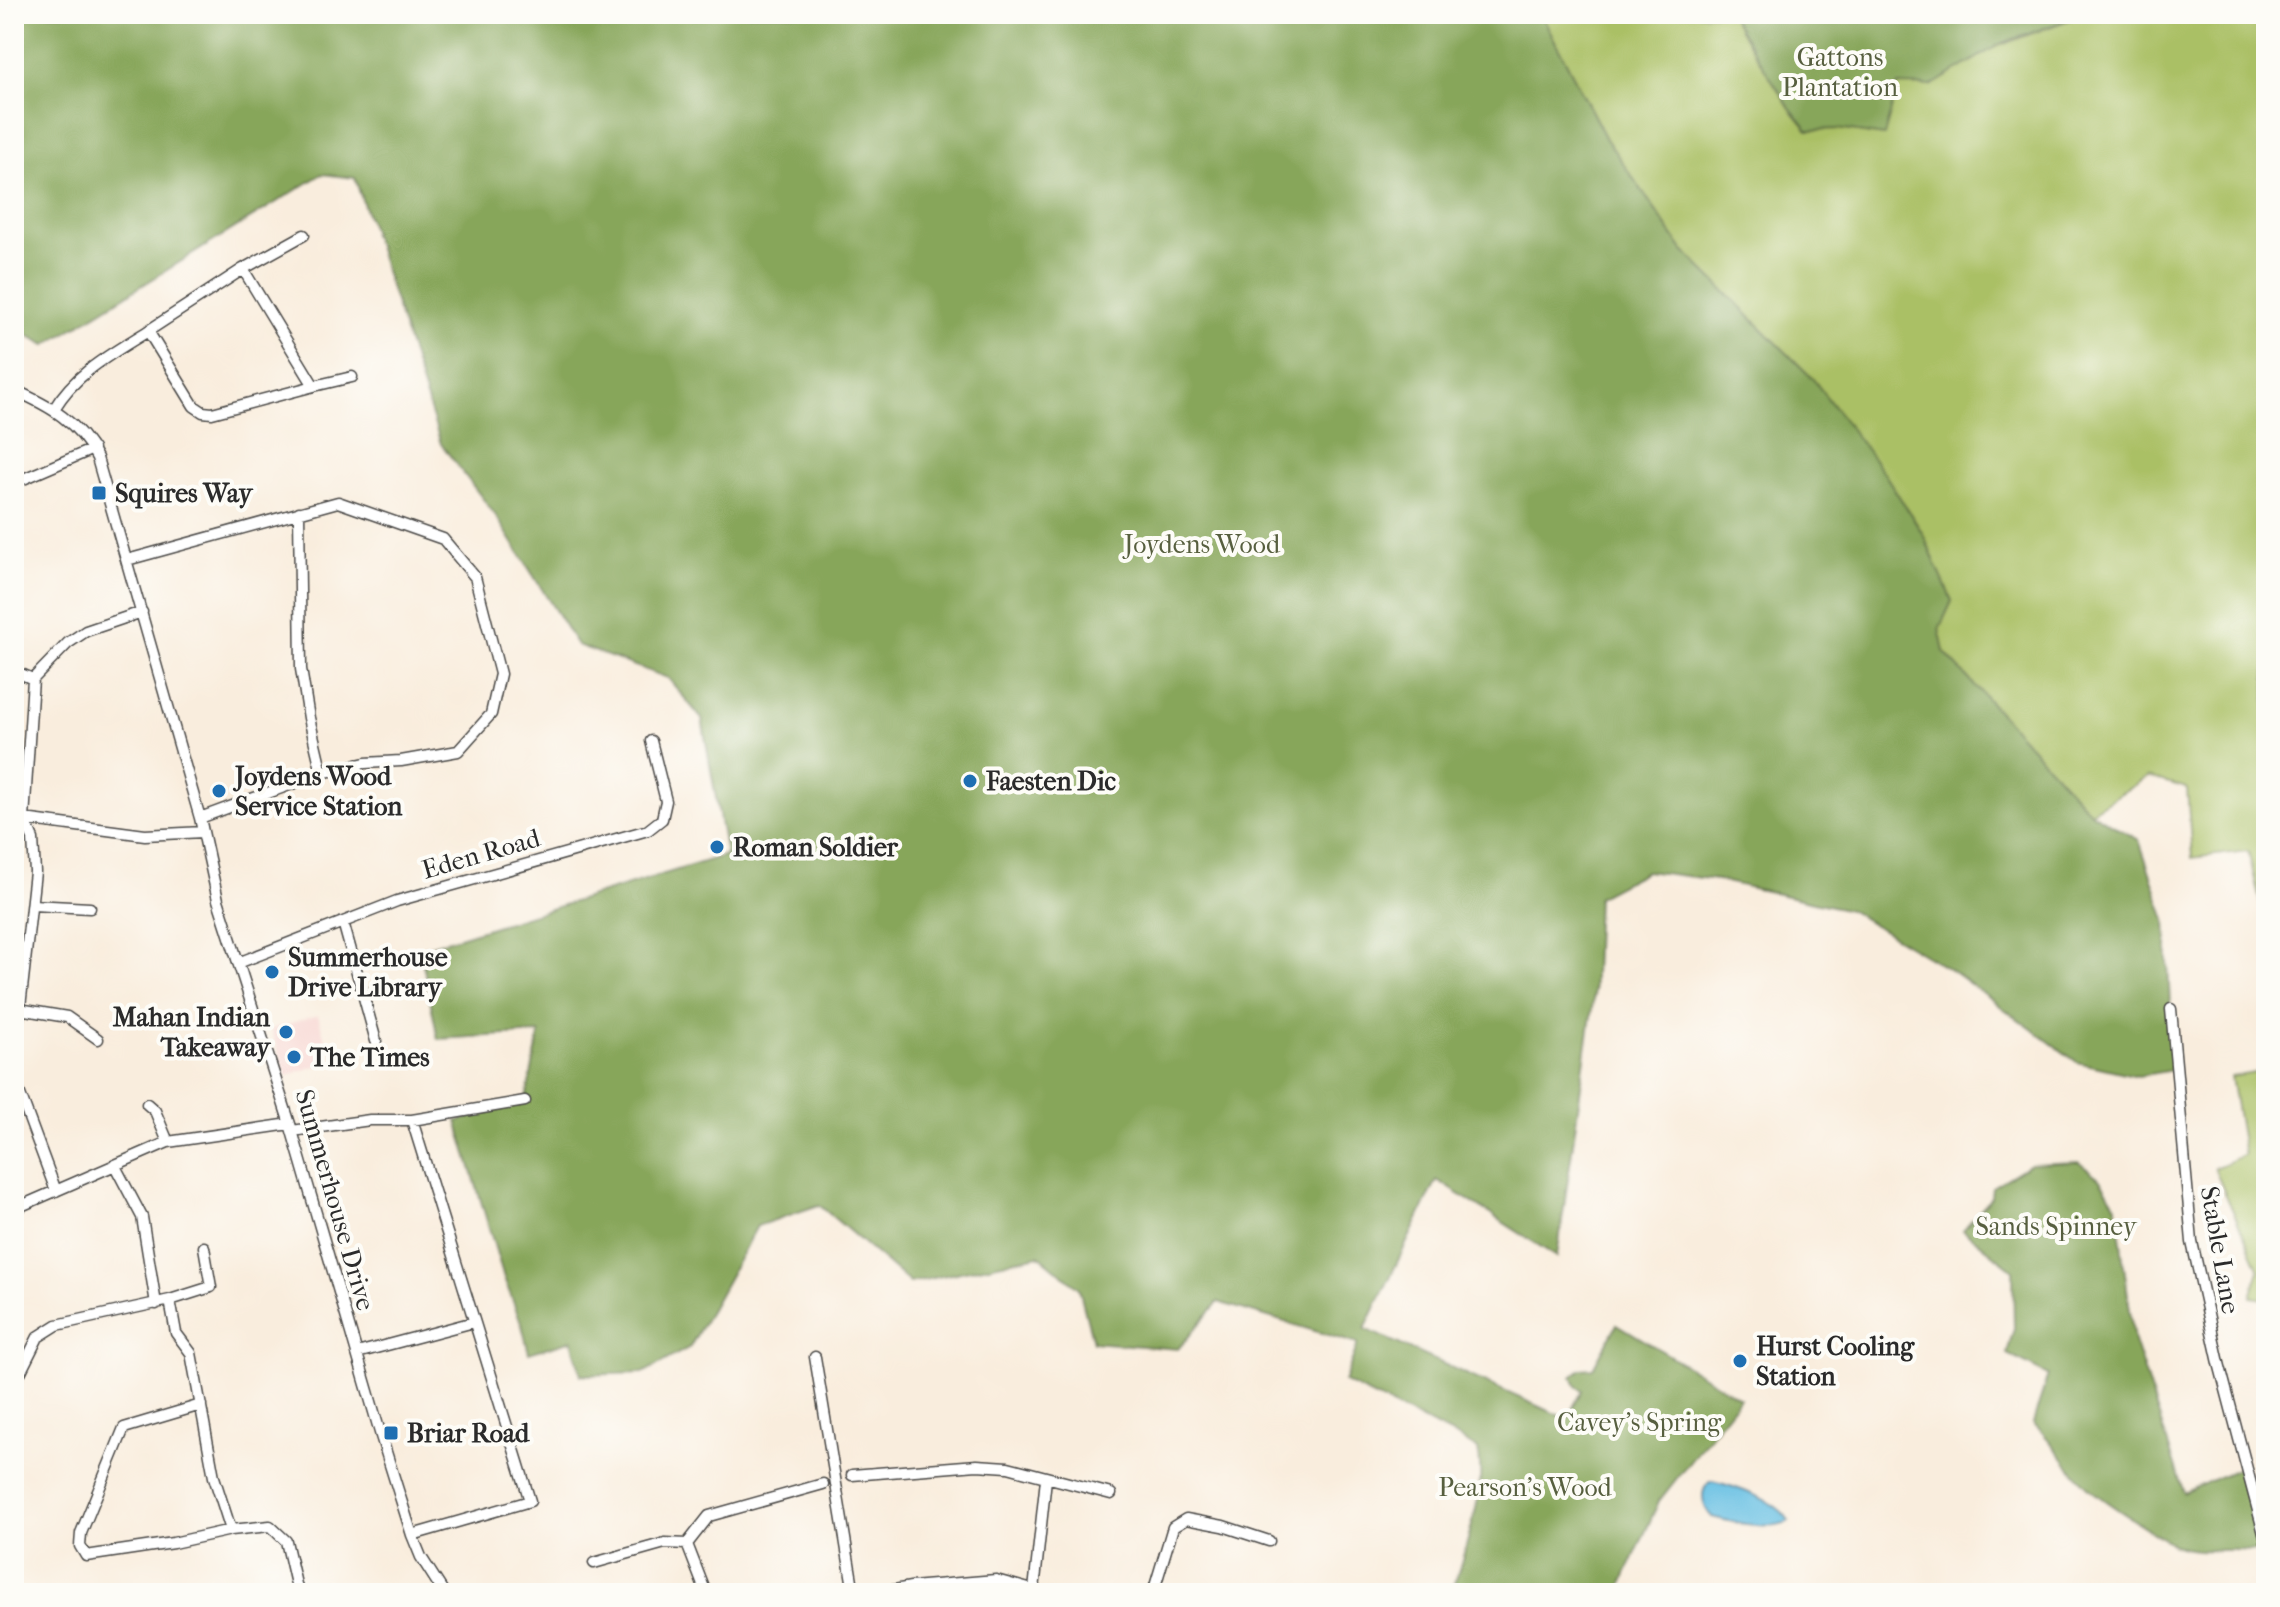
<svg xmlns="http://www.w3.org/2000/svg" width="2280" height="1607" viewBox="0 0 2280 1607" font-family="'IM FELL French Canon',serif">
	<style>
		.built { fill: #f7d0cc }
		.green { fill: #aac065; stroke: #6a7648; stroke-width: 2 }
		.forest { fill: #87a65a; stroke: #596842; stroke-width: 2 }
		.water { fill: #66bfe3; stroke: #487587; stroke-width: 2 }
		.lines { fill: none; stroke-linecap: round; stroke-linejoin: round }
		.minor-casing { stroke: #4a4846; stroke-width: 13 }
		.minor { stroke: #fff; stroke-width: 10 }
		.poi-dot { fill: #1f6fb2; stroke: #fdfcf7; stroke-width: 3 }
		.labels { text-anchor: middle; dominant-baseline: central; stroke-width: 8; stroke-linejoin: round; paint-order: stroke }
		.park-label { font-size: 26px; fill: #575f3f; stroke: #fdfcf7 }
		.poi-label { font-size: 26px; font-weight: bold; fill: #2b2b2b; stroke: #fdfcf7; text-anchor: start }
		.street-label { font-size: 26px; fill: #2b2b2b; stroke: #fdfcf7 }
	</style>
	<rect width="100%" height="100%" fill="#fdfcf7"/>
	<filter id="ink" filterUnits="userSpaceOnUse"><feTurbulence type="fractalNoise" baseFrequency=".0125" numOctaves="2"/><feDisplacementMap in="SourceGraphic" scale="16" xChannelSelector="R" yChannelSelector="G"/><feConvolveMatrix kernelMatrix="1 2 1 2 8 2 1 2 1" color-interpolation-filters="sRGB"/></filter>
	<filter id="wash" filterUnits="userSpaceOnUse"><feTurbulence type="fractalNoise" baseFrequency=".006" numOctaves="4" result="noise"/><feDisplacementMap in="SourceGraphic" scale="32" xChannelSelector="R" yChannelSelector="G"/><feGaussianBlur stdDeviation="1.8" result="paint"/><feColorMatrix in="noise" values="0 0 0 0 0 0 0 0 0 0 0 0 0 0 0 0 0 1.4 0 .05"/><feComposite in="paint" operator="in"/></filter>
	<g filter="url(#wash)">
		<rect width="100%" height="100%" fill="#f9eddd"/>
		<path class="built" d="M318,1015L331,1061L286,1076L271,1029Z"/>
		<path class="green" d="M1541,14H1730L1790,108L1808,130L1838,129L1883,136L1898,83L2082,15L2266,14V927L2248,851L2192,858L2187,788L2148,777L2090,812L1944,652L1939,629L1952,601L1920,529L1884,473L1812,378L1683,250L1606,139Z
			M2266,1071V1299L2251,1297L2259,1270L2214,1168L2244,1155L2231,1077Z"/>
		<path class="forest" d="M14,14H1541L1606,139L1683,250L1812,378L1884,473L1923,534L1952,601L1939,629L1944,652L2090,812L2139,840L2166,920L2173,1070L2138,1076L2077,1062L1955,973L1849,910L1717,880L1646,871L1597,897L1593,1001L1557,1257L1437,1180L1365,1329L1567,1419L1582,1390L1576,1386L1572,1377L1581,1369L1593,1368L1617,1324L1740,1398L1659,1501L1618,1593H1452C1463,1552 1488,1492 1478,1450L1461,1439L1344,1382L1358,1344L1218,1302L1178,1349L1093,1342L1079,1288L1039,1255L910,1283L819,1205L757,1226L690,1347L643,1373L581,1375L572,1340L529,1353L522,1325L504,1278L457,1121L525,1103L540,1033L438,1039L420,949L726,855L702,719L668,678L577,645L496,516L441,444L355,178L322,174L46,345L14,328Z
			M1730,14H2093L2081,15L2000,44L1931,86L1898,85L1884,136L1838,129L1808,130L1790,108Z
			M2078,1162L2099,1178L2116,1205L2134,1341L2184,1493L2241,1467L2265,1553C2234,1545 2204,1556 2173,1545C2146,1527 2115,1510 2090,1489C2068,1469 2055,1443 2033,1423L2048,1375L2007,1354L2014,1328L2013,1270L1963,1230L1991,1197L1992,1187L2030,1164Z"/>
		<path class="water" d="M1712,1481C1734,1486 1779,1501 1789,1521C1772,1531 1730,1522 1712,1517C1702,1506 1698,1489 1712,1481Z"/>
	</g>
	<g filter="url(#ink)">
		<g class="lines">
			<g class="minor-casing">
				<path id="minor" d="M148,331L243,269L304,235
					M314,386L352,377
					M14,390C50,406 79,422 97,458L200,818L218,900L290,1124L381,1436L412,1535L421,1557L444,1593
					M54,409C76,372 113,353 148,331L194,406L203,412L212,413L314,386L243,269
					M14,483L93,449
					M127,560L338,502L443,539L475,577L500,674L491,714L458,751L401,761L365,763L322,773
					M14,671L33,679
					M200,818L322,773L309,718L301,669L299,512
					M24,819L145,835L203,832
					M32,905L90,908
					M343,922L376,1041
					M238,963L397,901L648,830L662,819L666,801L651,741
					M19,1009L67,1017L98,1039
					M2171,1009L2192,1242L2219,1363L2266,1541
					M14,1061L35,872L33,839L24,819L33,679L68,643L86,631L142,612
					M14,1078L56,1191
					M147,1104L155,1111L168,1142
					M292,1131L370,1120H412L525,1101
					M115,1166L142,1217L156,1304
					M14,1209L168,1142L290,1124
					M204,1247L211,1287L170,1300L176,1333L191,1353L214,1477L231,1530
					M357,1353L474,1322
					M815,1357L854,1593
					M14,1385L38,1337L57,1325L170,1300
					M201,1405L124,1428L81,1533L80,1546L86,1556L173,1543L231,1530L270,1526L286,1541L298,1593
					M852,1475L977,1465L1008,1467L1111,1494
					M412,1535L530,1501L412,1120
					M687,1544L709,1516L823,1484
					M687,1544L706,1593
					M594,1563L665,1543L687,1544
					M1034,1590L1046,1479
					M878,1593L911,1587L996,1580L1043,1593
					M1153,1593L1173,1527L1186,1519L1223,1526L1269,1541"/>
			</g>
			<use href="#minor" class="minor"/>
		</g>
	</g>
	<g class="poi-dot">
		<rect x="91" y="485" width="16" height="16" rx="4"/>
		<circle cx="970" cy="781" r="8"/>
		<circle cx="219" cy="791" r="8"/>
		<circle cx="717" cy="847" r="8"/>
		<circle cx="272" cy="972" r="8"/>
		<circle cx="286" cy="1032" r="8"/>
		<circle cx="294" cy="1057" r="8"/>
		<circle cx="1740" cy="1361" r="8"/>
		<rect x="383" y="1425" width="16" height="16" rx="4"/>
	</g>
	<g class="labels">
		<g class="park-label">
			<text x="1840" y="57">Gattons<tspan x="1840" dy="30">Plantation</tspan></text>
			<text x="1202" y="544">Joydens Wood</text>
			<text x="2056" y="1226">Sands Spinney</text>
			<text x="1639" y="1422">Cavey's Spring</text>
			<text x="1525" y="1487">Pearson's Wood</text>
		</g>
		<g class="poi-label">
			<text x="115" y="493">Squires Way</text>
			<text x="235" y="776">Joydens Wood<tspan x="235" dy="30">Service Station</tspan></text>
			<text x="986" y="781">Faesten Dic</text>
			<text x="733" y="847">Roman Soldier</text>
			<text x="288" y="957">Summerhouse<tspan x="288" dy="30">Drive Library</tspan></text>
			<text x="270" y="1017" text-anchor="end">Mahan Indian<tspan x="270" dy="30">Takeaway</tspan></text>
			<text x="310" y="1057">The Times</text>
			<text x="1756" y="1346">Hurst Cooling<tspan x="1756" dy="30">Station</tspan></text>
			<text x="407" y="1433">Briar Road</text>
		</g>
		<g class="street-label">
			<text transform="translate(481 854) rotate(-16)">Eden Road</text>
			<text transform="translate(335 1200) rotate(74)">Summerhouse Drive</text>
			<text transform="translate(2220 1250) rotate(80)">Stable Lane</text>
		</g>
	</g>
	<rect width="2280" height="1607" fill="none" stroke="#fdfcf7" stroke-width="48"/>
</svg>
